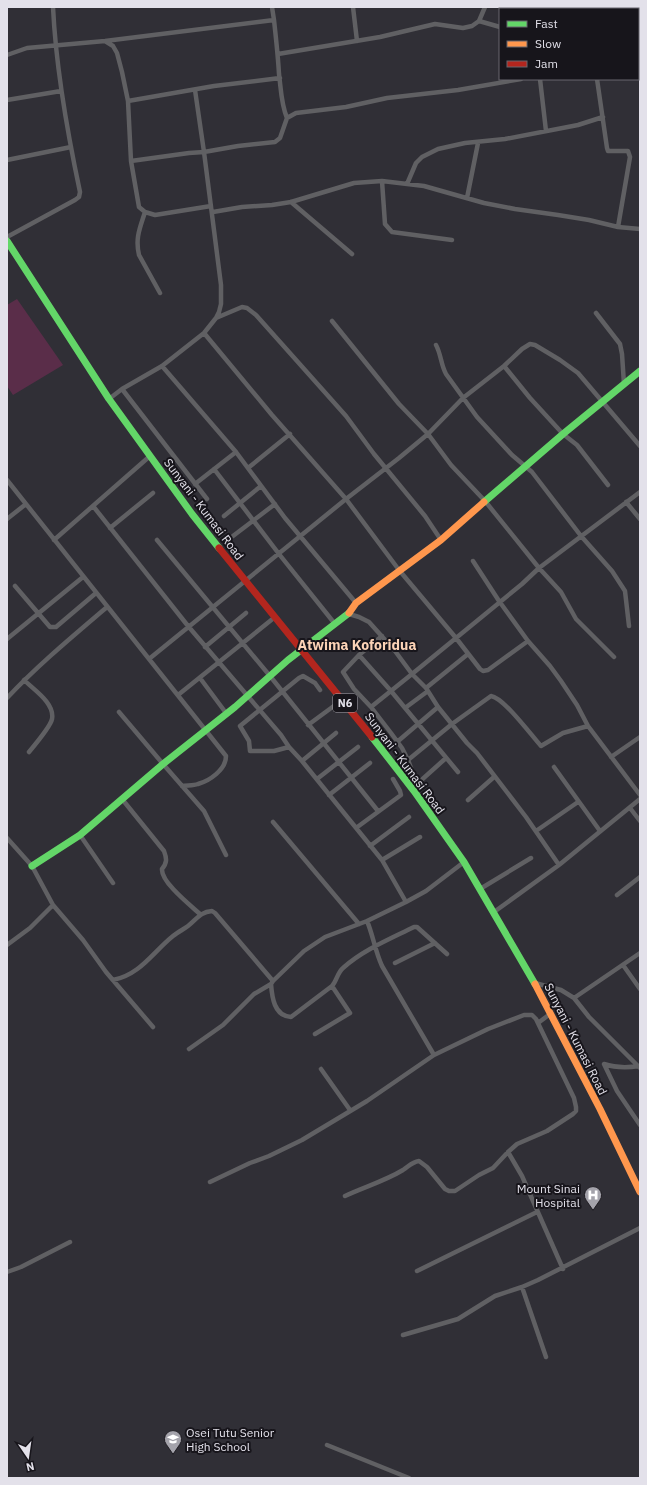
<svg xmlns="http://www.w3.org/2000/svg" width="647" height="1485" viewBox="0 0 647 1485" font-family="'IBM Plex Sans',sans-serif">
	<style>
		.green { fill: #5a2d49 }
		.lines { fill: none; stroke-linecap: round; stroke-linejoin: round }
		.street { stroke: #606063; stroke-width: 4.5 }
		.fast { stroke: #63d668; stroke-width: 7 }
		.slow { stroke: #ff974d; stroke-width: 7 }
		.jam { stroke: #b3261e; stroke-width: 7 }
		.labels { text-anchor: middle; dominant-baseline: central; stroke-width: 4; stroke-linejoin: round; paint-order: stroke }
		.shield { fill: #17151b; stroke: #a6a4ac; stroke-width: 1 }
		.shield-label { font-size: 11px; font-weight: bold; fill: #e3e1ea }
		.street-label { font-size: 12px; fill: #e3e1ea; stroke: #17151b }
		.poi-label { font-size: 12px; fill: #e3e1ea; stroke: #17151b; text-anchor: end }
		.quarter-label { font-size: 14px; font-weight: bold; fill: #fcd3b6; stroke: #17151b }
	</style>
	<rect width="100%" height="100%" fill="#302f36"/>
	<path class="green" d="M17,299L63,365L13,395L7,386V305Z"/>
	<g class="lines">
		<path class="street" d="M353,7L357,41
			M588,7L594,9
			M632,7L640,8
			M607,9L608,7
			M479,21L500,27
			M105,41L113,46L117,53L122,72L128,101L131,161L139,207L145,212L155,215L211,206
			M278,54L380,37L435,24L463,28L472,26L479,21L485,7
			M7,55L27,48L105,41L274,20L272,7
			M638,69L640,70
			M540,79L546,131
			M597,79L607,148L608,151H628L630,157L618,227
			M7,100L61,91
			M128,101L214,86L280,78
			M287,118L296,113L346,107L387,98L458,90L521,79
			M7,160L71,147
			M131,161L189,153L204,152L195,90
			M382,181L385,224L392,232L452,240
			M407,184L416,163L422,157L438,149L465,143L505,139L578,125L603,117
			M467,198L478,143
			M291,202L352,254
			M145,212C140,228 135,238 139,255L160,293
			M213,212L242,207L272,205L291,202L354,183L382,181L424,186L484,203L515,209L558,215L589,220L618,227L640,229
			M7,237L75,200L79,197L80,192C67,131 56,70 53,7
			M596,313L620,344L622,354L624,384
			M216,318L242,307L247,308L256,315L346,416L374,454L425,516L441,540
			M332,321L399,404L428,434L451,465L485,501L539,568L561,592L576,619L614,657
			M204,333L272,415L346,499L399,570L456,638L480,669L483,671L488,670L528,641
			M436,345C441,354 441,365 446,374L477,417L512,455L532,472L581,536L612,571L625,591L629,626
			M162,366L236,452L285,518L356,603
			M504,366L530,398L563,434L577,445L608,485
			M122,389L207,499
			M109,399L122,389L162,366L204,333L216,318L219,312L221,304V285L204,152L238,146L275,142L280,138L287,118C281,104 281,89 279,74C278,56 276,38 274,20
			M248,468L290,434
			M214,469L279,554L335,624
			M7,480L226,756C226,770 209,781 198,784C193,786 187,785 182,786
			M195,484L236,452
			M626,502L640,519
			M93,506L188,626L281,735L289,747L302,761L382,860L406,902L426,891L464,862
			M224,516L261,486
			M7,519L26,504
			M110,528L153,493
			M233,536L275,504
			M54,540L150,456
			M157,540L270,676L378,811
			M473,561L499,601L528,641L550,666L561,681L577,705L588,726L640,795
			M15,586L50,627H56L96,593
			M349,614L359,617L369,622L395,651L412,674L426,688L438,707L467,743L477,753L526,817L559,865
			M7,639L83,577
			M205,647L246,613
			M359,655L391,691L458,772
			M149,659L346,499L399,458L428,434L463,398L504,366L522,349L530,344L535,345L560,360L578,373L640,446
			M200,678L226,713
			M24,680C34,690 55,703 52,719C51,725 34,746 29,752
			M426,688L468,654
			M178,695L275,617
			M7,698C38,665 73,636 107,607
			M371,707L354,689L343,672L359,655L382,636
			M405,708L428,691
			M119,712L163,764L204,811L226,855
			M308,725L342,700
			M397,742L438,707
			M289,747L274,751H250L249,741L240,726L299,678L303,676L315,683L320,690
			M611,757L640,737
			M408,760L452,724L491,696C504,698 531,735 541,746L563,733L588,726
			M302,761L336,733
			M554,767L600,831
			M317,779L358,747
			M417,784L446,758
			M414,791L417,784L408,760L402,748L391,733L371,707L412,674L522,584L539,568L640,492
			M329,795L370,763
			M122,799L164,851C167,859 167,863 162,869C161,882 190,905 200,914
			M468,800L494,777
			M630,808L640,821
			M273,822L359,924
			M356,828L401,795L400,791L393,779
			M536,831L578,802
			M80,835L113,883
			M7,838L32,866L53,905L30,928L7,945
			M370,846L409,817
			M382,860L420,837
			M480,889L531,858
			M617,895L640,877
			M53,905L83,940L106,972L153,1027
			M494,912L559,865L640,799
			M367,921C373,935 375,951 382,966L434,1055
			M395,963L435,943
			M623,965L640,989
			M113,980C140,975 153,952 173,936C178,932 184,929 188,926C197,919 200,912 212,911L215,913L273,981
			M535,983L561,990L574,998L589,1017L640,1068
			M271,984C272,997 274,1016 291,1017L332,986C337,981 337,973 343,968C363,950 390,939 414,927H417L447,954
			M574,998L640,953
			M538,1023L550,1014
			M315,1034L350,1013L332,986
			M189,1049L223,1025L254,994L271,984L273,981L304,951L325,937L367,921L406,902
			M639,1066C626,1068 616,1068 604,1064L617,1091L640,1125
			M321,1069L350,1110
			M210,1182L250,1163L269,1156L302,1140L367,1101L434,1055L488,1029L524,1015H532L536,1019L574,1098L576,1107V1111L573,1114L547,1131L517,1144L508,1152L522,1176L563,1269
			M345,1196C364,1187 385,1181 403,1170C409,1166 412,1162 419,1161L427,1167L445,1189L449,1191H455L479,1175L493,1168L508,1152
			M417,1271L537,1212
			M7,1272L21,1267L70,1242
			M522,1287L546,1357
			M403,1335L458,1319L495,1296L522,1287L538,1280L640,1228
			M327,1445L409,1478"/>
		<path class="fast" d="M7,241L109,399L192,514L219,548
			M484,502L563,434L640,371
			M372,737L414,791L464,862L535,984
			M32,866L80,835L163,764L235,707L288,660L349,613"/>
		<path class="slow" d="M349,613L356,603L441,540L484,502
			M535,984L600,1109L640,1192"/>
		<path class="jam" d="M219,548L372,737"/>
	</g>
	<defs>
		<g id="hospital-pin" transform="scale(0.9)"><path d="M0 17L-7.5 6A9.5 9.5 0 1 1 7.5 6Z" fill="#a4a3ab" stroke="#17151b"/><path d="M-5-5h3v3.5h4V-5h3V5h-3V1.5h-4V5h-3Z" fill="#fff"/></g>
		<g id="school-pin" transform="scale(0.9)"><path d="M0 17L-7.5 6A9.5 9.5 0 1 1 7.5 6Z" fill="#a4a3ab" stroke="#17151b"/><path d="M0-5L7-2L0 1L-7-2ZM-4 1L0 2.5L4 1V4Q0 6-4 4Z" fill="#fff"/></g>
	</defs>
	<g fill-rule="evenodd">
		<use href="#hospital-pin" x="593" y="1195"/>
		<use href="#school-pin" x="173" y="1439"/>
	</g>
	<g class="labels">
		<rect class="shield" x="333" y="694" width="24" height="18" rx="3"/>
		<g class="shield-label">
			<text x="345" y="703">N6</text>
		</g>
		<g class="street-label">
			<text transform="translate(204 509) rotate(53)">Sunyani - Kumasi Road</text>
			<text transform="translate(405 763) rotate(53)">Sunyani - Kumasi Road</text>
			<text transform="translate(576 1039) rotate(63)">Sunyani - Kumasi Road</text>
		</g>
		<g class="poi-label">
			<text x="580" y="1188">Mount Sinai<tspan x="580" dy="14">Hospital</tspan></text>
			<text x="186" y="1432" text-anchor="start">Osei Tutu Senior<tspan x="186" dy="14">High School</tspan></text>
		</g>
		<g class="quarter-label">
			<text x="357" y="645">Atwima Koforidua</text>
		</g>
	</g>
	<rect width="647" height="1485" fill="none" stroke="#e3e1ea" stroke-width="16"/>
	<rect x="499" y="8" width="140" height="72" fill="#17151b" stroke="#69676e"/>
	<rect x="507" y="21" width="20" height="6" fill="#63d668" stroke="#69676e"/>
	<text x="535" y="28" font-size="12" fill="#e3e1ea">Fast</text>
	<rect x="507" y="41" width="20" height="6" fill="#ff974d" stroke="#69676e"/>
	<text x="535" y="48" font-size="12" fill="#e3e1ea">Slow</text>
	<rect x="507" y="61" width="20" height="6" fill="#b3261e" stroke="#69676e"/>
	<text x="535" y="68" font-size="12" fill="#e3e1ea">Jam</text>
	<g transform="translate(28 1457) rotate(167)" stroke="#17151b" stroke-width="3" paint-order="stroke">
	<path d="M0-3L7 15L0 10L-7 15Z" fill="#e3e1ea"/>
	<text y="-6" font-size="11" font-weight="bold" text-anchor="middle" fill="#e3e1ea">N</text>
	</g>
</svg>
